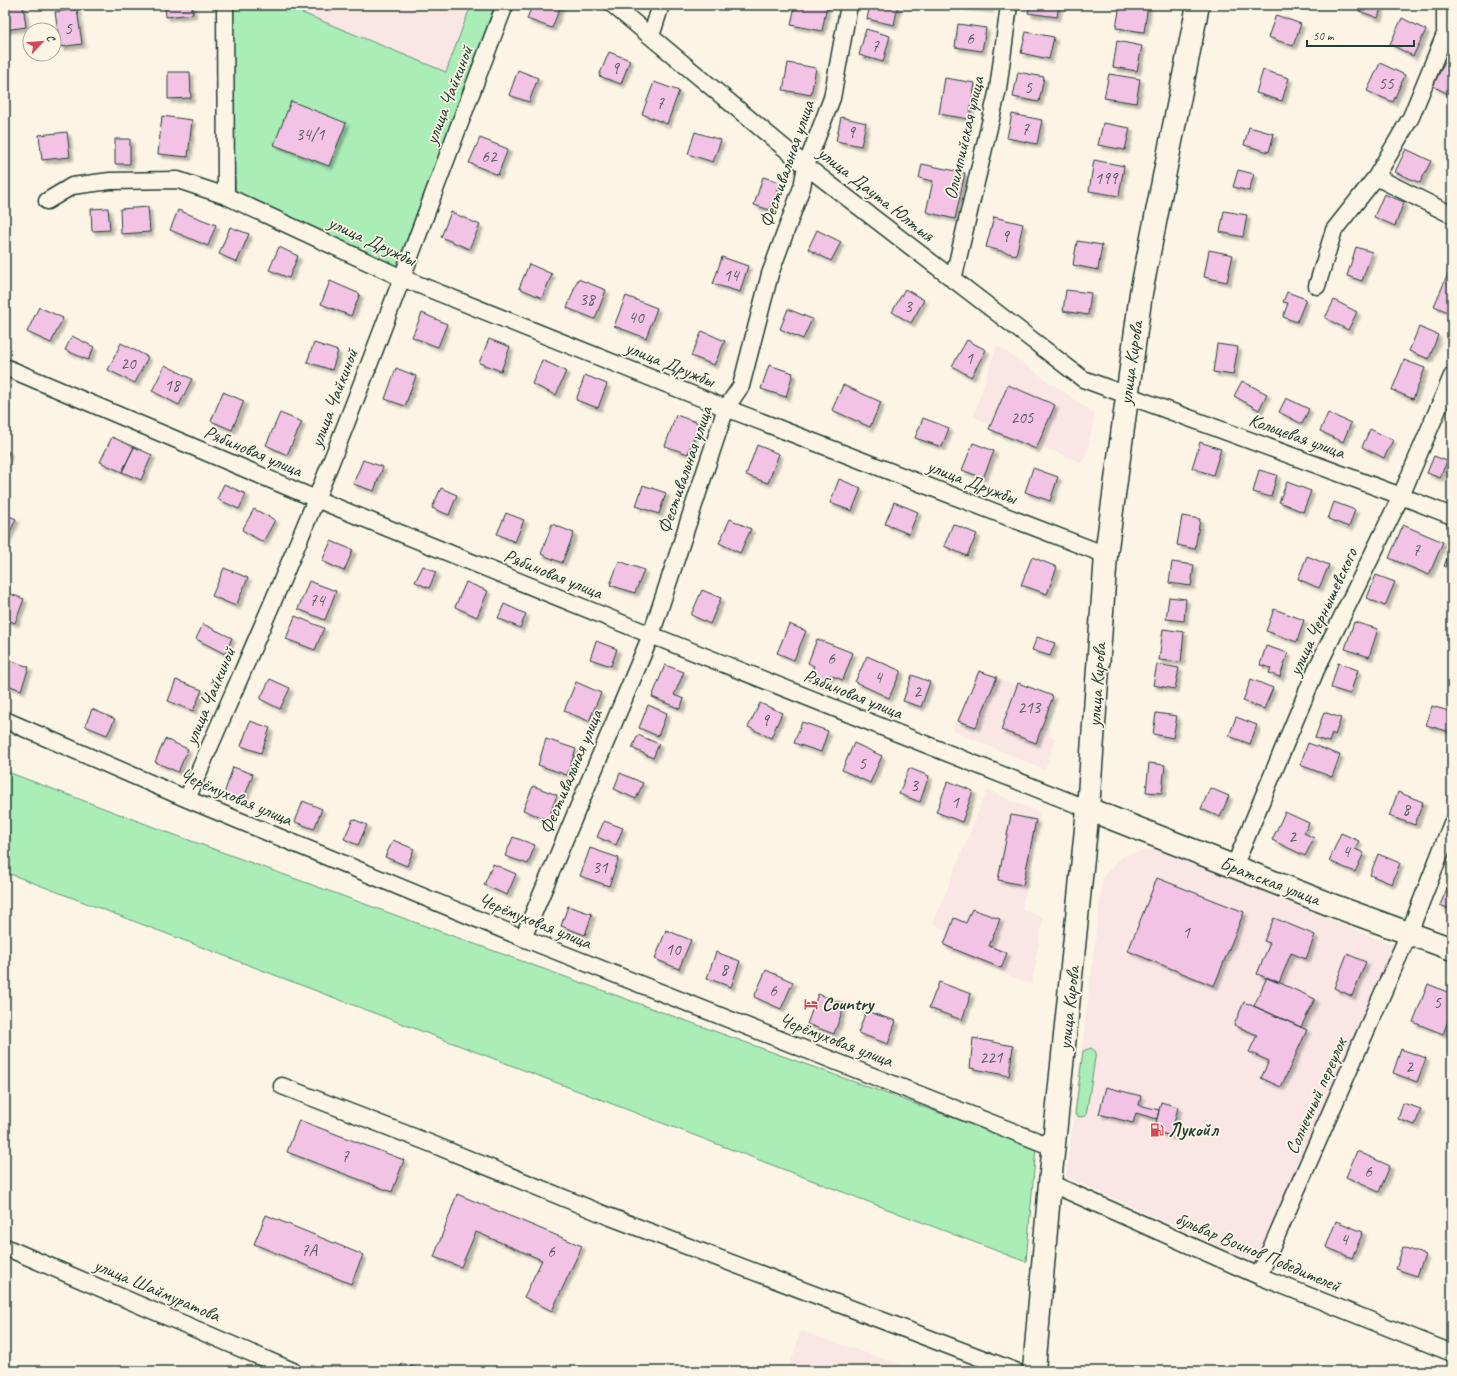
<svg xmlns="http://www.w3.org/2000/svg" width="1457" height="1376" viewBox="0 0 1457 1376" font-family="Caveat,sans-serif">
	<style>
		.built { fill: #f9e6e5 }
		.green { fill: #aaedb7; stroke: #649576 }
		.building { fill: #f3c3e6; stroke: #1f3d34; filter: url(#shadow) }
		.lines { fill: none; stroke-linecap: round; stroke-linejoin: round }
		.street-casing { stroke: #1f3d34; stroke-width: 19 }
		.secondary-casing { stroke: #1f3d34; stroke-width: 25 }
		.street { stroke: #fcf5e5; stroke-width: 16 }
		.secondary { stroke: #fcf5e5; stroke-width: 22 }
		.labels { text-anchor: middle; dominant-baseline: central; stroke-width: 3.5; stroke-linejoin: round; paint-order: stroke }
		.number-label { font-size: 17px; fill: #545e60 }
		.street-label { font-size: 19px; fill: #1f3d34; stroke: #fcf5e5 }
		.poi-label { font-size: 19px; font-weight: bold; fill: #1f3d34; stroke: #fcf5e5; text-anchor: start }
	</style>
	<defs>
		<filter id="shadow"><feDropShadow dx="3.5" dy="3.5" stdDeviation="1" flood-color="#0004"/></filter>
	</defs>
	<rect width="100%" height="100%" fill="#fcf5e5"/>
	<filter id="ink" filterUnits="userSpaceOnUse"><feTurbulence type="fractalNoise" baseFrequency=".025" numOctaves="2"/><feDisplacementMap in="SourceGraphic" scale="8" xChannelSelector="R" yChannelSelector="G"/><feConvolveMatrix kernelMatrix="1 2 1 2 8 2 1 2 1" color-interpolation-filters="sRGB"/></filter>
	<g filter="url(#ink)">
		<path class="built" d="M283,5H471L446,73Z
			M997,345L1095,414L1087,451L1082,463L973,417Z
			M979,671L1054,700L1044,726L1051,729L1049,736L1056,738L1045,770L952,730Z
			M987,790L1040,813L1022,910L1043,917L1032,985L941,947L947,930L933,924Z
			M1155,848L1395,946L1255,1262L1066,1177L1103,877L1123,856Z
			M801,1331L919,1371H788Z"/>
		<path class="green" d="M224,5H283L446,72L471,5H495L396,268L236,195Z
			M5,771L175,835L1036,1148L1026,1262L5,872Z
			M1091,1048L1096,1052L1086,1116L1079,1117L1075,1114L1083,1051Z"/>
		<path class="building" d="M5,5H23L26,27L5,30Z
			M165,5H192L193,14L166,17Z
			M532,5H561L552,28L527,19Z
			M795,5H827L822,31L791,25Z
			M870,5H898L894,25L867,19Z
			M962,5H991L990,9L962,6Z
			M1030,5H1059L1057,17L1028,13Z
			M1120,5H1148L1144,32L1116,28Z
			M1361,5H1382L1378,18L1359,11Z
			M77,9L82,44L60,47L55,12Z
			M1276,15L1301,24L1293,46L1268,37Z
			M1402,18L1426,30L1413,56L1390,44Z
			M958,24L986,28L982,51L955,47Z
			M866,29L890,36L883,62L859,55Z
			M1026,32L1054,37L1049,59L1021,53Z
			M1117,41L1142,46L1137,71L1113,67Z
			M1452,47V96L1433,86Z
			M609,52L630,60L621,84L599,76Z
			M788,63L816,68L811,95L783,90Z
			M1380,63L1405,75L1393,102L1367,91Z
			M518,70L538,78L529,102L509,95Z
			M1263,70L1289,78L1282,101L1256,93Z
			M168,72H190L191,98L168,99Z
			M1018,72L1044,77L1039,102L1013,97Z
			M1109,74L1140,79L1136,103L1104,98Z
			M945,78L975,83L969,119L939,114Z
			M654,82L679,91L667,124L642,114Z
			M291,101L346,123L329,166L274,145Z
			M1012,114L1042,120L1037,144L1007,138Z
			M162,116L192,120L188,157L158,154Z
			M841,117L866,123L861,146L836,141Z
			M1103,123L1130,128L1125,150L1098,145Z
			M1249,127L1274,134L1269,152L1244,145Z
			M67,132L70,157L42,160L39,135Z
			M695,132L721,140L713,162L688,154Z
			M480,138L508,149L498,175L469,163Z
			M115,139H130V164H115Z
			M1406,149L1431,161L1420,183L1395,172Z
			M1094,160L1124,166L1119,196L1089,191Z
			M922,164L965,173L955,219L926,212L933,181L919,178Z
			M1238,170L1254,174L1249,191L1233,187Z
			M763,177L780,182L770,210L754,205Z
			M1384,194L1404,202L1395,226L1374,217Z
			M148,207L150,232L121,234L120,209Z
			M108,208L110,230L92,231L91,209Z
			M178,210L216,225L208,246L170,230Z
			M1224,211L1247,215L1243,237L1220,232Z
			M451,212L480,225L469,249L441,237Z
			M994,217L1023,224L1016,255L986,247Z
			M230,227L249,234L237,262L219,254Z
			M817,230L841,242L831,261L808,249Z
			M1077,241L1102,245L1098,270L1073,265Z
			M279,247L298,256L289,278L269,270Z
			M1356,247L1372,252L1362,281L1347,276Z
			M1209,250L1233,255L1227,282L1204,277Z
			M722,257L748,266L740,292L713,284Z
			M529,264L552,274L542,298L519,288Z
			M1448,274L1452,276V308L1450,313L1434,306Z
			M578,279L606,290L595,319L567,308Z
			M330,281L360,294L351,316L321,304Z
			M905,289L924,300L911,323L892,312Z
			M1066,290L1091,293L1088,315L1063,311Z
			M1287,292L1306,299L1297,322L1283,317L1288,303L1283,302Z
			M626,296L657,308L646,338L614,326Z
			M1334,300L1357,312L1348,330L1325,318Z
			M39,307L63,318L51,343L27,332Z
			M788,309L812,319L803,339L780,329Z
			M422,313L447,324L438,347L412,337Z
			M1419,327L1438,335L1429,359L1409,351Z
			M702,331L725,341L714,365L691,356Z
			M72,336L94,347L88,360L65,350Z
			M489,339L510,347L501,371L479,363Z
			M967,340L986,350L971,377L952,366Z
			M121,343L148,357L135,383L108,370Z
			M314,343L338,351L332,370L307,362Z
			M1217,344L1238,347L1233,375L1213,372Z
			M542,360L566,371L556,395L532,384Z
			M1404,360L1425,368L1413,399L1392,390Z
			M165,365L192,379L179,405L152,391Z
			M769,365L793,373L786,397L761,389Z
			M396,368L416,376L405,406L385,399Z
			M585,375L607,384L598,408L576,400Z
			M1242,381L1267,394L1259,410L1234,396Z
			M843,385L881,402L870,427L832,410Z
			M1008,385L1055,405L1036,449L989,429Z
			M223,392L244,401L232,430L211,421Z
			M1286,398L1309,409L1302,424L1279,412Z
			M280,413L302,422L287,455L266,445Z
			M1328,413L1351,423L1343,442L1320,431Z
			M676,415L699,423L688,454L665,446Z
			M923,418L949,428L942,447L915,438Z
			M1370,429L1393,440L1384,458L1362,447Z
			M112,437L134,447L122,472L100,462Z
			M1200,442L1221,449L1213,475L1192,468Z
			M973,443L994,451L983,478L962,470Z
			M757,445L779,454L768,483L746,475Z
			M134,447L152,455L141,480L122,472Z
			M5,450L9,452L5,462Z
			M1434,456L1447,461L1440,478L1427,473Z
			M363,460L383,467L374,491L353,484Z
			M1033,468L1058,477L1050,501L1025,492Z
			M1259,470L1277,475L1271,497L1253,492Z
			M839,479L861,488L852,511L830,503Z
			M1287,482L1311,491L1303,512L1279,502Z
			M224,484L246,494L239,509L217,499Z
			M643,485L666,493L659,514L636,506Z
			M441,488L457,495L449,515L432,508Z
			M894,502L918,512L909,534L885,524Z
			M1334,502L1355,510L1349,527L1328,519Z
			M254,509L275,520L263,542L242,530Z
			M506,513L524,520L515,542L497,534Z
			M5,514L16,519L6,541H5Z
			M1182,516L1200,519L1195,549L1177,545Z
			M730,519L751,529L740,553L719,543Z
			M552,524L574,533L562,563L541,554Z
			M953,524L977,534L967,556L944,546Z
			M1403,525L1443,542L1429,575L1389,558Z
			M331,541L353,550L344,571L322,561Z
			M1452,546V570L1444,566Z
			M1307,556L1329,565L1319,588L1298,579Z
			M1032,557L1057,567L1047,594L1021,585Z
			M619,561L644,570L635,593L610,585Z
			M1172,562L1194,565L1191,586L1169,583Z
			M423,566L436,572L429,588L415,582Z
			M224,568L248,578L236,606L212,596Z
			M1376,575L1395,582L1385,606L1367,598Z
			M309,581L336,591L325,620L298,609Z
			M466,582L488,591L477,617L455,607Z
			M702,590L721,598L710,624L691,615Z
			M5,592L24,599L15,623L5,619Z
			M1169,597L1186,599L1184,621L1166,619Z
			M504,604L526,614L520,628L498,618Z
			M1274,609L1304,620L1297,642L1266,631Z
			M295,616L324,628L315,650L286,639Z
			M1354,622L1378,629L1369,657L1345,649Z
			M203,624L232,638L225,654L196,639Z
			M789,624L806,631L794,660L777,653Z
			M1163,629L1184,632L1181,662L1159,660Z
			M1037,637L1055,643L1050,656L1032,650Z
			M817,639L853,653L843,680L830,675L826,686L808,680L814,666L808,663Z
			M596,641L617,649L611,666L590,659Z
			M1266,646L1288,653L1280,677L1269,673L1271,668L1260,665Z
			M867,656L901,671L889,698L855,682Z
			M6,659L29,667L21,690L5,684Z
			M1338,663L1358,670L1350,694L1331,688Z
			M1157,664L1179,668L1175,689L1153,685Z
			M665,665L684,672L674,695L684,699L680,709L652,697Z
			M979,671L997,677L976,727L958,721Z
			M912,675L930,682L921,707L903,701Z
			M270,679L290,688L280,709L260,699Z
			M1251,679L1273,688L1264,709L1243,701Z
			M176,680L202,690L193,711L168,701Z
			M576,682L601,693L589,721L564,711Z
			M1018,683L1053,696L1036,743L1001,730Z
			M760,703L782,713L771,738L748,727Z
			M648,705L667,713L658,736L639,728Z
			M1432,706L1452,712V726L1450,732L1426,725Z
			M92,709L115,719L107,735L85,726Z
			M1324,712L1341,718L1335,735L1332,733L1329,742L1315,738Z
			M1156,713L1177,716L1173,738L1153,734Z
			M1236,717L1257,725L1250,744L1229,736Z
			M250,721L270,728L261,753L241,746Z
			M802,722L828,731L821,752L794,743Z
			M638,735L659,744L653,758L632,748Z
			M165,739L188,749L178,772L155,762Z
			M546,739L576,749L567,775L538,765Z
			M854,743L882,756L870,783L842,770Z
			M1308,743L1340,755L1332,777L1300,765Z
			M1149,763L1165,765L1162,793L1146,792Z
			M233,767L253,774L243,801L224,794Z
			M909,768L929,776L920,802L899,794Z
			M620,773L643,783L636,799L614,789Z
			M948,781L973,791L962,822L936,812Z
			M533,786L557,795L548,820L523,810Z
			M1210,788L1229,796L1220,817L1201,809Z
			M1398,792L1423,802L1415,825L1389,816Z
			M303,801L322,809L314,829L295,822Z
			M1285,812L1309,823L1304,833L1314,838L1305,856L1272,840Z
			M1011,815L1036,820L1023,885L998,880Z
			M353,819L367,825L358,845L344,839Z
			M604,821L623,828L616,845L597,837Z
			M1341,833L1359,841L1355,849L1364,853L1355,872L1329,861Z
			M513,837L535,845L528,864L505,856Z
			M393,840L414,849L407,866L385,857Z
			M590,848L619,858L609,886L580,876Z
			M1378,854L1400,863L1392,884L1370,875Z
			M493,864L516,874L507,895L484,885Z
			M1452,877V910L1440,905Z
			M1157,878L1244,912L1214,986L1128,951Z
			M568,906L592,914L585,935L561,926Z
			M972,909L1000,919L989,946L1007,953L1001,968L944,945L954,918L966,923Z
			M1274,918L1315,935L1306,959L1291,953L1279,983L1257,974L1270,943L1264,941Z
			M666,930L691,940L679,969L655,959Z
			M716,952L740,961L731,987L707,978Z
			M1347,954L1366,962L1352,996L1334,988Z
			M766,970L793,982L781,1009L754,997Z
			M1267,977L1315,999L1301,1027L1254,1006Z
			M939,982L971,994L962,1020L929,1008Z
			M1428,984L1452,994V1011L1443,1034L1413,1022Z
			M818,994L845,1004L834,1034L807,1024Z
			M1244,1002L1307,1030L1281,1087L1261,1078L1269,1061L1249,1052L1257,1035L1234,1025Z
			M866,1011L896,1021L888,1044L858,1033Z
			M973,1038L1013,1046L1009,1076L970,1068Z
			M1401,1049L1426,1058L1417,1082L1393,1073Z
			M1106,1087L1141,1096L1139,1105L1159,1110L1157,1119L1136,1113L1133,1123L1099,1114Z
			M1161,1102L1178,1107L1171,1136L1154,1131Z
			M1403,1103L1421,1109L1415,1125L1398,1119Z
			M299,1120L404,1160L392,1192L287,1152Z
			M1357,1151L1390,1166L1379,1192L1346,1177Z
			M457,1194L582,1246L552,1311L524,1297L542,1260L476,1232L461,1267L434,1257Z
			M266,1215L363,1255L351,1284L254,1244Z
			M1336,1221L1363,1232L1352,1258L1326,1247Z
			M1403,1247L1425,1255L1417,1276L1396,1269Z
			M402,1363L424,1371H399Z"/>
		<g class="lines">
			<g class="street-casing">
				<path id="street" d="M225,5L226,196
					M613,5L806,166L1083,379L1401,496L1452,516
					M1452,17L1411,117L1376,177L1452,215
					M1445,30V5
					M651,36L661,5
					M47,201L72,186L110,181L178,180L226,196L402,278L726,408L1106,555
					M953,280L998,89L1009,5
					M1317,286L1334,230L1376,177
					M5,367L316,499L651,635L1088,809
					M5,720L187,799L523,938L1055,1148
					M187,799C230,699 275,600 316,499C383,336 441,169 505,5
					M1234,867L1316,670L1401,496L1452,376
					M523,938L651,635L726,408L741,386L770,274L802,187L806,166L832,98L849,5
					M282,1086L427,1142L608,1216L1015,1371
					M1050,1183L1259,1276L1452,1353
					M5,1247L293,1371
					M1259,1276L1409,933L1452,823"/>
			</g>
			<g class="secondary-casing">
				<path id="secondary" d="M1088,809L1329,904L1452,949
					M1034,1371L1050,1183L1088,809L1106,555L1141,293L1198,5"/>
			</g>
			<use href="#street" class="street"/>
			<use href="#secondary" class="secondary"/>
		</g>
	</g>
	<defs>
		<g id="hotel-bare" transform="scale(1.08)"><path d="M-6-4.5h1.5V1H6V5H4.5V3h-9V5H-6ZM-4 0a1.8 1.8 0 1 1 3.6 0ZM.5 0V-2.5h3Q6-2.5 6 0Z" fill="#d1495b" stroke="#fcf5e5" stroke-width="2.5" paint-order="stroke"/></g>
		<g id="fuel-bare" transform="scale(1.08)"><path d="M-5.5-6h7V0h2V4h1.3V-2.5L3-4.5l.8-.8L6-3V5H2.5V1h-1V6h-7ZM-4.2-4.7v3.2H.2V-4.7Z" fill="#d1495b" stroke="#fcf5e5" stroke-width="2.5" paint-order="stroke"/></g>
	</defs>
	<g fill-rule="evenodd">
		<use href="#hotel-bare" x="811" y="1004"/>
		<use href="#fuel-bare" x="1157" y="1130"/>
	</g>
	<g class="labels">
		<g class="number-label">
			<text x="68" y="28">5</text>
			<text x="970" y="38">6</text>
			<text x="875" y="46">7</text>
			<text x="615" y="68">9</text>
			<text x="1386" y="83">55</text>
			<text x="1028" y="87">5</text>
			<text x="660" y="103">7</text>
			<text x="1025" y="129">7</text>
			<text x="851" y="132">9</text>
			<text x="310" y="134">34/1</text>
			<text x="489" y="156">62</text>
			<text x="1106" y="178">199</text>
			<text x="1005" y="236">9</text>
			<text x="731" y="275">14</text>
			<text x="587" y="299">38</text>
			<text x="908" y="306">3</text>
			<text x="636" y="317">40</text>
			<text x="969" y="358">1</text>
			<text x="128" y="363">20</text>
			<text x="172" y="385">18</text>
			<text x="1022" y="417">205</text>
			<text x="1416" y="550">7</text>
			<text x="317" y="600">74</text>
			<text x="831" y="658">6</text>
			<text x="878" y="677">4</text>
			<text x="917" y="691">2</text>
			<text x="1029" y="707">213</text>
			<text x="765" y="720">9</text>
			<text x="862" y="763">5</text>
			<text x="914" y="785">3</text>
			<text x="955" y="802">1</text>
			<text x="1406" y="809">8</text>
			<text x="1292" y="836">2</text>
			<text x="1346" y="851">4</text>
			<text x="600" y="867">31</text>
			<text x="1186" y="932">1</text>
			<text x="673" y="949">10</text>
			<text x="724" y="969">8</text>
			<text x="773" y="990">6</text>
			<text x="1437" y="1002">5</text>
			<text x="991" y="1057">221</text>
			<text x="1409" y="1066">2</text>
			<text x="345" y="1156">7</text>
			<text x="1368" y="1171">6</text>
			<text x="1344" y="1239">4</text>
			<text x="309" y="1250">7А</text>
			<text x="551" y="1251">6</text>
		</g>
		<g class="street-label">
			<text transform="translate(449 95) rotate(-69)">улица Чайкиной</text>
			<text transform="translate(964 138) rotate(-77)">Олимпийская улица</text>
			<text transform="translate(787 164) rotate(-71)">Фестивальная улица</text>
			<text transform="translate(876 194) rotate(38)">улица Даута Юлтыя</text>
			<text transform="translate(372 241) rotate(25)">улица Дружбы</text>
			<text transform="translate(1131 363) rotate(-82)">улица Кирова</text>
			<text transform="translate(670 364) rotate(22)">улица Дружбы</text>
			<text transform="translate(334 398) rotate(-69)">улица Чайкиной</text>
			<text transform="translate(1297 436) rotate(20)">Кольцевая улица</text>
			<text transform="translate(253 451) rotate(23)">Рябиновая улица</text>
			<text transform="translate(685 470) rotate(-71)">Фестивальная улица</text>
			<text transform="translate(972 482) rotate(21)">улица Дружбы</text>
			<text transform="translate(553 574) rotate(22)">Рябиновая улица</text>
			<text transform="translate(1323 612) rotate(-65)">улица Чернышевского</text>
			<text transform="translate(1097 685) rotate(-86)">улица Кирова</text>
			<text transform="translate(853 694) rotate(22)">Рябиновая улица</text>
			<text transform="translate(210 696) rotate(-67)">улица Чайкиной</text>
			<text transform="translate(571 772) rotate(-67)">Фестивальная улица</text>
			<text transform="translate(236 797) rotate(23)">Черёмуховая улица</text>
			<text transform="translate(1270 881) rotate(21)">Братская улица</text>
			<text transform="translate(535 921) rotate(22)">Черёмуховая улица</text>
			<text transform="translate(1069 1008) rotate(-84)">улица Кирова</text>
			<text transform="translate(836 1040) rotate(21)">Черёмуховая улица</text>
			<text transform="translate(1316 1096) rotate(-66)">Солнечный переулок</text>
			<text transform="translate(1258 1252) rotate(23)">бульвар Воинов Победителей</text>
			<text transform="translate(157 1290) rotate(23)">улица Шаймуратова</text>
		</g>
		<g class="poi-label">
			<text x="822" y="1004">Country</text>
			<text x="1168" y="1130">Лукойл</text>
		</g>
	</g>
	<rect width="1457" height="1376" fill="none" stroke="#fcf5e5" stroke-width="20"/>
	<rect x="10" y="10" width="1437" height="1356" fill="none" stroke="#1f3d34" stroke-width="1.5" filter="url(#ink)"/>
	<g transform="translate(42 42) rotate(64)"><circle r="19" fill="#fcf5e5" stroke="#a4ab9e"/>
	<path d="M0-3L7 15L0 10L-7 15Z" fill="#d1495b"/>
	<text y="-6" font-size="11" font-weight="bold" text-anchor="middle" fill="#1f3d34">С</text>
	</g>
	<path d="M1307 40v6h107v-6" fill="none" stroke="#1f3d34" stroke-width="2"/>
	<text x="1313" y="40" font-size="12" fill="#1f3d34" stroke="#fcf5e5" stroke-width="3" paint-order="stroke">50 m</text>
</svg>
